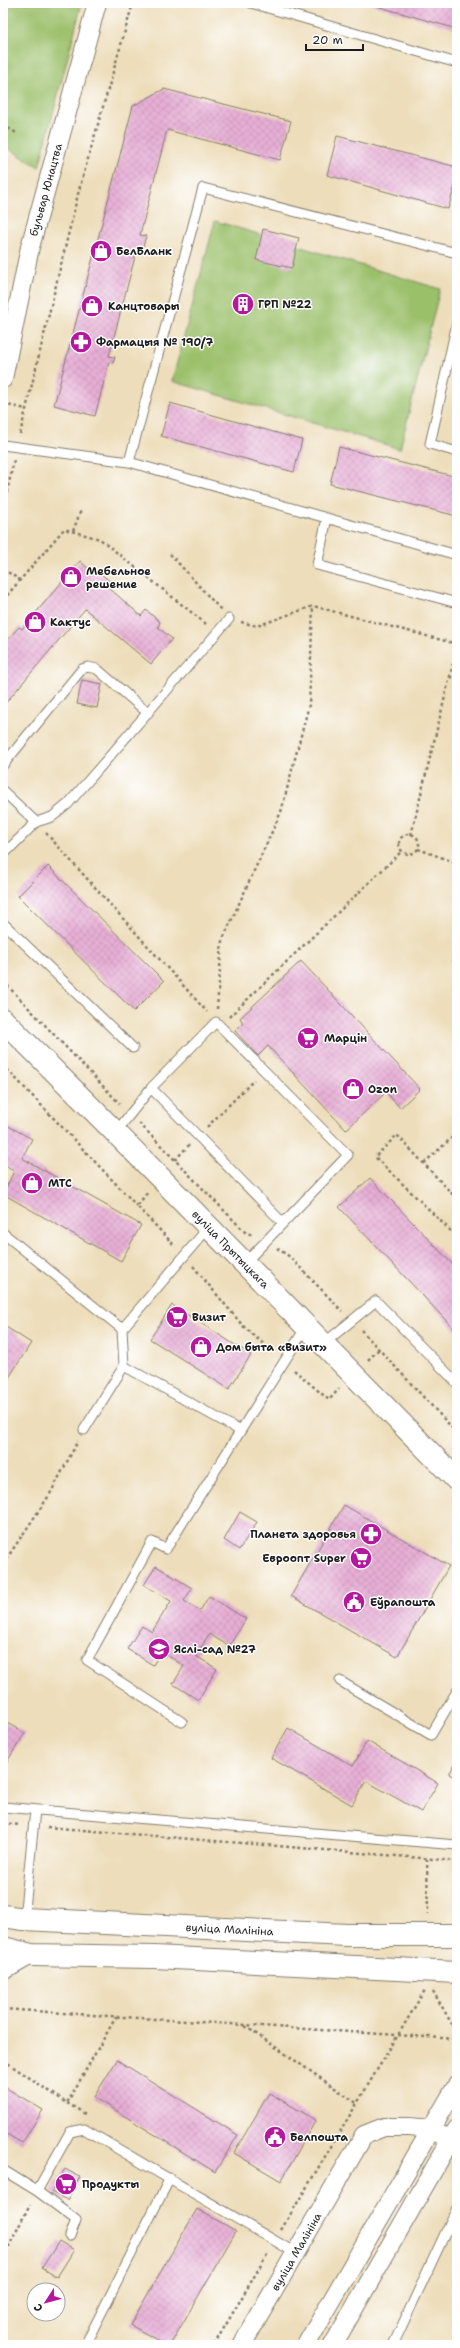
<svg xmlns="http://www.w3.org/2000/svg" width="460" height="2348" viewBox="0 0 460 2348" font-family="'Shantell Sans',sans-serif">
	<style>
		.park { fill: #9bc06a; stroke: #5c6e43 }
		.building { fill: url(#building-cross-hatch) }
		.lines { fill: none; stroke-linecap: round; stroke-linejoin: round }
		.lane-casing { stroke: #847c6b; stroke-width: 11 }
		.street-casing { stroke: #847c6b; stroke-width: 20 }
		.secondary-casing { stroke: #847c6b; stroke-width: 24 }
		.path { stroke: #847c6b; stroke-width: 2.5; stroke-dasharray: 3 3; stroke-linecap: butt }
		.lane { stroke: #fff; stroke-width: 9 }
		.street { stroke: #fff; stroke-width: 18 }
		.secondary { stroke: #fff; stroke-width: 22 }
		.labels { text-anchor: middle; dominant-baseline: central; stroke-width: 3; stroke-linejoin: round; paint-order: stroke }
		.street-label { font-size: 11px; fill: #1c1c1c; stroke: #fff }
		.poi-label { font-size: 11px; font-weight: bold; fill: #1c1c1c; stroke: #fff; text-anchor: start }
	</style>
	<defs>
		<pattern id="building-cross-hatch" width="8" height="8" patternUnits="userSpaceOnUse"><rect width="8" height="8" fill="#e7afd6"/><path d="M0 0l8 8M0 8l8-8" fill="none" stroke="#c696b7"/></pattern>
	</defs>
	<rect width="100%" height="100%" fill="#fff"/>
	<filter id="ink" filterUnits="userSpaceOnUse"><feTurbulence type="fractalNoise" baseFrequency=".025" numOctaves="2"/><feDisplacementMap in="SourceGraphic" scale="8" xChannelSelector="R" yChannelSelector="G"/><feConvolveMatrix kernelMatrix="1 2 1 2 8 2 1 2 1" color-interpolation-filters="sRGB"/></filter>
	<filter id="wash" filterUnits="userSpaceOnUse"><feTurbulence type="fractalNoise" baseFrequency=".012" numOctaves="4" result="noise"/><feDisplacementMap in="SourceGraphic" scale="16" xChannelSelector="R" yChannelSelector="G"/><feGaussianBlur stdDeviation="0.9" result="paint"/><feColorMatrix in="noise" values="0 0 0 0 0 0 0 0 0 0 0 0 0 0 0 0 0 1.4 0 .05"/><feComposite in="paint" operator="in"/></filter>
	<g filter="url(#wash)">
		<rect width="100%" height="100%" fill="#edddba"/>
		<path class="park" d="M3,3H82L39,167L3,145Z
			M215,221L440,289L400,449L172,381Z"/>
		<g id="blocks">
			<path class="building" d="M366,3H457V29Z
				M164,89L291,121L280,160L167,130L140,235L146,236L142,250L137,249L109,356L115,357L113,363L109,362L95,416L54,405L133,106Z
				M337,136L457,167V179L448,209L327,175Z
				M263,229L299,238L292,268L256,260Z
				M237,297L251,301L248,311L234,307Z
				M170,403L302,440L294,472L161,436Z
				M339,447L457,477V516L330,484Z
				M80,561L91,571L94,568L112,583L108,587L141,616L146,610L160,622L158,627L172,639L151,664L85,609L3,706V645L19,627L22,629Z
				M82,680L102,684L97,708L77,704Z
				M48,866L164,981L134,1011L18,896Z
				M301,961L420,1089L400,1108L386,1092L346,1130L268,1046L258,1056L235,1031L243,1023L240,1018Z
				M3,1123L32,1139L22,1158L141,1225L121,1261L3,1194L14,1171L3,1165Z
				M370,1178L457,1269V1332L339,1207Z
				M172,1305L251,1355L229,1389L150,1339Z
				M3,1325L31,1343L3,1387Z
				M344,1505L449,1566L397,1657L291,1596Z
				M240,1512L257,1522L239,1550L224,1540Z
				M156,1566L192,1588L184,1601L200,1611L209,1596L246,1619L229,1646L209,1634L196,1656L217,1669L198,1700L173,1684L184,1666L161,1651L153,1665L127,1649L142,1626L152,1632L171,1601L144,1585Z
				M3,1721L25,1733L3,1768Z
				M288,1728L353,1766L367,1741L438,1783L421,1812L366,1781L352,1805L271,1758Z
				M457,1760V1779L449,1774Z
				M117,2060L238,2135L215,2172L94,2097Z
				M3,2086L43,2110L22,2143L3,2132Z
				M269,2093L316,2120L281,2181L234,2153Z
				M65,2169L80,2177L67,2200L51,2192Z
				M197,2209L236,2231L170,2345H166L130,2325Z
				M59,2241L74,2250L57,2277L42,2268Z"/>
		</g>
	</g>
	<g filter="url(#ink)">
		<use href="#blocks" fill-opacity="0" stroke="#847c6b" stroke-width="1"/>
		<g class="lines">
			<g class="lane-casing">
				<path id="lane" d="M251,3L457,63
					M457,323L430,444L457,452
					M3,445L129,462L457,555
					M129,462L203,188L457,253
					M327,518L317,565L457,603
					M3,765L82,669L88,667L97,669L148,713
					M3,791L36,822
					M3,855L36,822L52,817L68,804L229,619
					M3,923L133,1048
					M151,1088L282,1222
					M116,1132L151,1088L216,1022L348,1155L245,1263
					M3,1233L122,1329
					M323,1344L376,1301L457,1383
					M124,1366L239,1430
					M84,1430L124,1366L122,1329L208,1228
					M340,1681L431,1735L457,1691
					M182,1722L87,1660L152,1542L166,1549L306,1327
					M3,1807L457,1845
					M24,1919L35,1810
					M3,2170L37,2191L70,2132L84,2129L294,2252
					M37,2191L76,2220L70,2236
					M85,2345L170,2178
					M393,2345L457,2208"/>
			</g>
			<g class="street-casing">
				<g id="street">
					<path id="s1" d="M3,379L30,247L97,3"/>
					<path d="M3,1971L31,1955"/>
					<path id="s2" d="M242,2345L364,2135L384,2127H409L431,2129L451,2140"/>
					<path d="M306,2345L457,2085"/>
					<path d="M333,2345L457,2129"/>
				</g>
			</g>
			<g class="secondary-casing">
				<g id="secondary">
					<path id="s3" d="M3,1020C156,1171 306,1327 457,1480"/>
					<path id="s4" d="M3,1916L24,1919L347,1935H457"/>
					<path d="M3,1948L31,1955L154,1957L457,1972"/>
				</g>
			</g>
			<path class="path" d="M3,125L18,134
				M3,404L26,409
				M20,434L79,190L133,3
				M3,510L14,460
				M73,531L81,510
				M170,554L221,610
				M3,569L20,580
				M3,600L64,529L100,539L206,624
				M241,622L257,626L313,606L457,644
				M450,677L457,679
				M46,833L207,1012
				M399 844a10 10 0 1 1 20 0a10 10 0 1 1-20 0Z
				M411,835L453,664L457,662
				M418,849L457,863
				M457,942L453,957L457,985
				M3,981L120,1104
				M217,1009L222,941L281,812L309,705L313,606
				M229,1017L402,851
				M3,1065L137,1206
				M139,1123L246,1233L254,1235
				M207,1127L254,1080
				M175,1160L189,1145
				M424,1163L457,1133
				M147,1193L137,1206L175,1246
				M457,1199L397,1135L375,1157L457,1237
				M277,1248L290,1257L342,1311
				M193,1266L243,1326L274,1353
				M361,1330L457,1433
				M368,1360L379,1349
				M294,1370L329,1400L339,1389
				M3,1564L50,1494L78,1441
				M3,1823L20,1825
				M47,1827L457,1861
				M427,1859L428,1914
				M433,1991L457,2033
				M3,2009L457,2039
				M245,2026L358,2104
				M3,2060L67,2103L116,2017
				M67,2103L87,2115
				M281,2230L425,1990
				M3,2258L30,2204
				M214,2345L268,2253"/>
			<use href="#lane" class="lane"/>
			<use href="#street" class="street"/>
			<use href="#secondary" class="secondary"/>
		</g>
	</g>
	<defs>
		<g id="shop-disc" transform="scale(1.15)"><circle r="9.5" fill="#b5179e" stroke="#fff"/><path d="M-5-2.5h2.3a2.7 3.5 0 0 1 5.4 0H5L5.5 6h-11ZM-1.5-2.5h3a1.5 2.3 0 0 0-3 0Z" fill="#fff"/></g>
		<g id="building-disc" transform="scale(1.15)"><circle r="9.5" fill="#b5179e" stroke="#fff"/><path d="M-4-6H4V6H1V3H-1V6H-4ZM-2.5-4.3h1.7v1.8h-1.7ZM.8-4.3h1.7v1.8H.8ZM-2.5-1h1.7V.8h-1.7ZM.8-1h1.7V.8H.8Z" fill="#fff"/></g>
		<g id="pharmacy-disc" transform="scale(1.15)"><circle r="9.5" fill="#b5179e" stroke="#fff"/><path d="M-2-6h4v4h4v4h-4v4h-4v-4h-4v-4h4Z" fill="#fff"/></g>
		<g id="supermarket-disc" transform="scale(1.15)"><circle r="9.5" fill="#b5179e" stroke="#fff"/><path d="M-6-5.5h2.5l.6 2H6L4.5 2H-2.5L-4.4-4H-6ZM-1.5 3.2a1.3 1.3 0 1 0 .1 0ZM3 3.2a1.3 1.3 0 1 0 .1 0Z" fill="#fff"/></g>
		<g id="civic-disc" transform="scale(1.15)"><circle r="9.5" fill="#b5179e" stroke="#fff"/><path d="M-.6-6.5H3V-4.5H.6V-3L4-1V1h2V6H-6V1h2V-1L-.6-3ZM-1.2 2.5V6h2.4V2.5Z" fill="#fff"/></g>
		<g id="school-disc" transform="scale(1.15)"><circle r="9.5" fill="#b5179e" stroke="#fff"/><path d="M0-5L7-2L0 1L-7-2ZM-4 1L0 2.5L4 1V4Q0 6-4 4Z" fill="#fff"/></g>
	</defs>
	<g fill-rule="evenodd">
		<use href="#shop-disc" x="101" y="251"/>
		<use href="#building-disc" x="243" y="304"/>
		<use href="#shop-disc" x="92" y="306"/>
		<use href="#pharmacy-disc" x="81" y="342"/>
		<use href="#shop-disc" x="71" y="577"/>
		<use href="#shop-disc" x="35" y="622"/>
		<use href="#supermarket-disc" x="308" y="1038"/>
		<use href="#shop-disc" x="353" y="1089"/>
		<use href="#shop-disc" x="32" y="1183"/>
		<use href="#supermarket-disc" x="177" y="1317"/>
		<use href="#shop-disc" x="201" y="1347"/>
		<use href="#pharmacy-disc" x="371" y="1534"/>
		<use href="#supermarket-disc" x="361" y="1558"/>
		<use href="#civic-disc" x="354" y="1602"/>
		<use href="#school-disc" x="159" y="1649"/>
		<use href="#civic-disc" x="275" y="2137"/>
		<use href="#supermarket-disc" x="66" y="2184"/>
	</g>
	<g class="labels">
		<g class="street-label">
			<text stroke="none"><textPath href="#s1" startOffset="194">бульвар Юнацтва</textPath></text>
			<text stroke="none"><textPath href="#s3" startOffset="323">вуліца Прытыцкага</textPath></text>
			<text stroke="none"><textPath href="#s4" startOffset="227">вуліца Малініна</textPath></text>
			<text stroke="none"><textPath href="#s2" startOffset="108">вуліца Малініна</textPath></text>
		</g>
		<g class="poi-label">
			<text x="116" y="251">БелБланк</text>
			<text x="258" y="304">ГРП №22</text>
			<text x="108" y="306">Канцтовары</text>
			<text x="96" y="342">Фармацыя № 190/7</text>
			<text x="86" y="571">Мебельное<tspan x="86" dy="13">решение</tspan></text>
			<text x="50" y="622">Кактус</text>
			<text x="324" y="1038">Марцін</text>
			<text x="368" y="1089">Ozon</text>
			<text x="48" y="1183">МТС</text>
			<text x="192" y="1317">Визит</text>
			<text x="216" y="1347">Дом быта «Визит»</text>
			<text x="356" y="1534" text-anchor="end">Планета здоровья</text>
			<text x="346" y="1558" text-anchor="end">Евроопт Super</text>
			<text x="370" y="1602">Еўрапошта</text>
			<text x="174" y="1649">Яслі-сад №27</text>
			<text x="290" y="2137">Белпошта</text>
			<text x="82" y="2184">Продукты</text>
		</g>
	</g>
	<rect width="460" height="2348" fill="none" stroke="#fff" stroke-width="16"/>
	<g transform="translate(46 2302) rotate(234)"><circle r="19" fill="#ffffff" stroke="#a4a4a4"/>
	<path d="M0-3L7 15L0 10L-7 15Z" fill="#b5179e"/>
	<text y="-6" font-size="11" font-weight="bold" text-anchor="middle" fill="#1c1c1c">С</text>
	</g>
	<path d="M306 44v6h57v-6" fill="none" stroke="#1c1c1c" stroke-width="2"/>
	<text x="312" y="44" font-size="12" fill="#1c1c1c" stroke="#ffffff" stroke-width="3" paint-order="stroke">20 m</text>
</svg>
